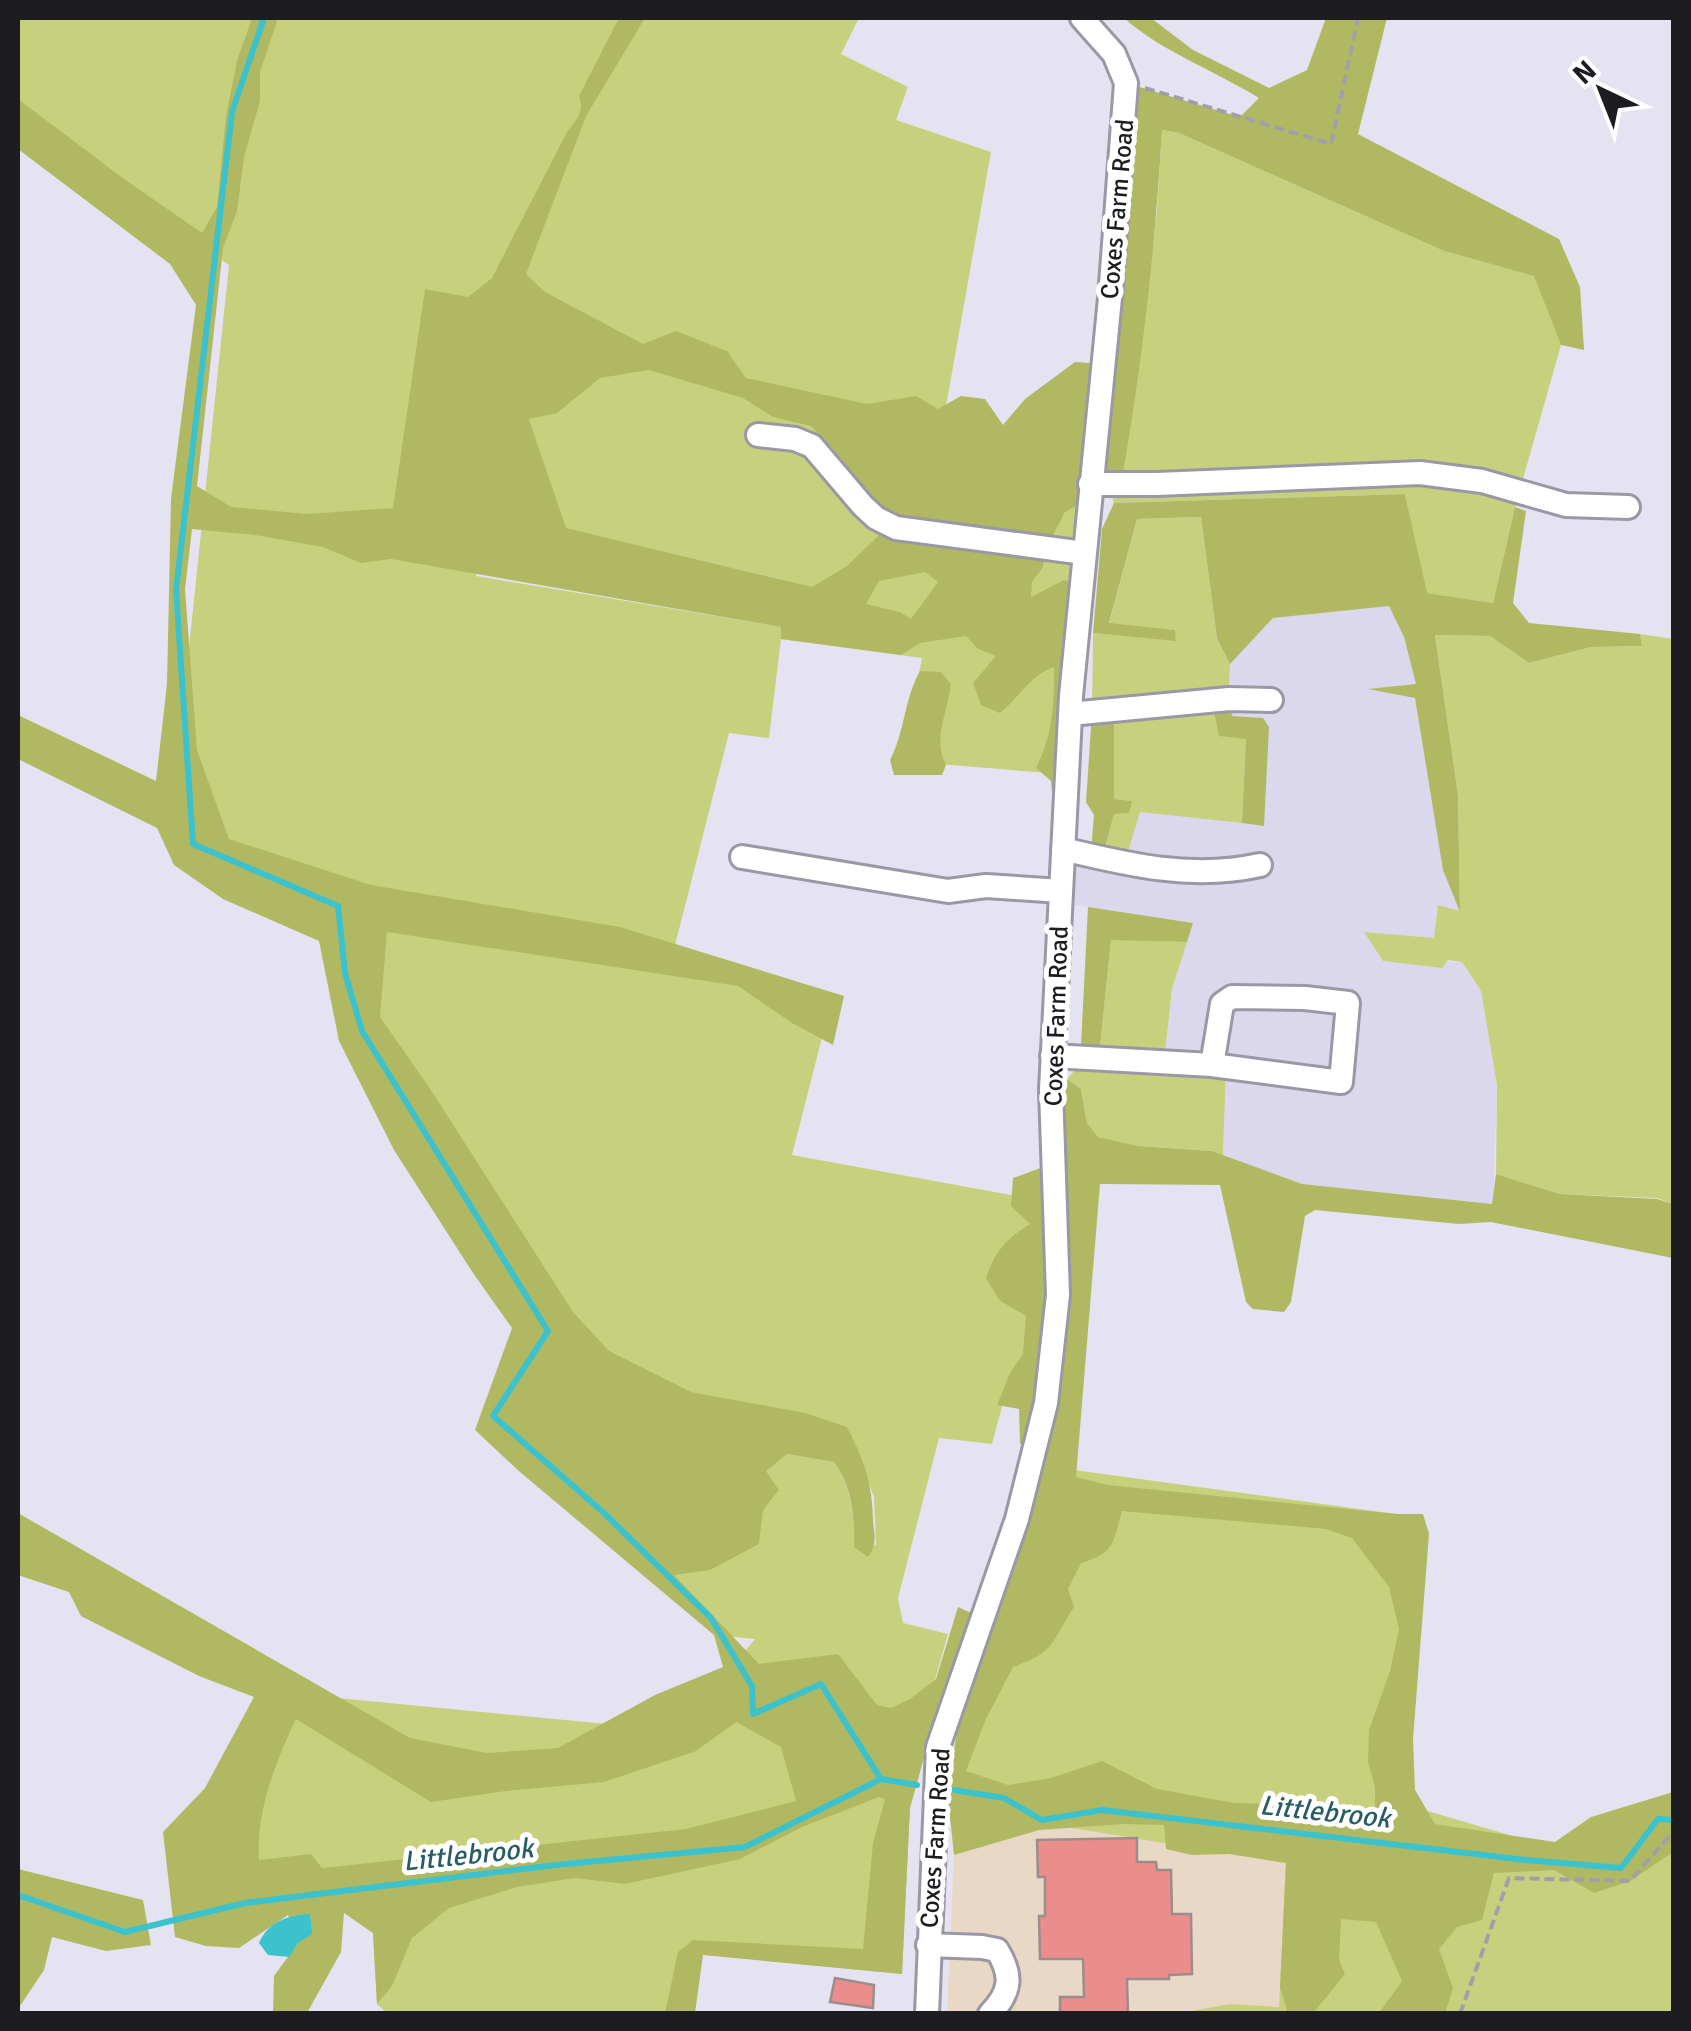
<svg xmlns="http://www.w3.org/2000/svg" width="1691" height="2031" viewBox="0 0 1691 2031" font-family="Signika,sans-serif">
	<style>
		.built { fill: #dbd8ed }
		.education { fill: #e9d8c6 }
		.green { fill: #c7d17d; fill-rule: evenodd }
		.forest { fill: #b0b961; fill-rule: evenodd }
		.water { fill: #3bc2cd }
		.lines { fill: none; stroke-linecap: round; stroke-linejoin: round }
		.stream { stroke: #3bc2cd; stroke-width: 6 }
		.building { fill: #ea8d8c; stroke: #9c8d8c; stroke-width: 2.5 }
		.minor-casing { stroke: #9a98a5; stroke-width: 28 }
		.path { stroke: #a19faa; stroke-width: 4; stroke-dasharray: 10 5; stroke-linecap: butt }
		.minor { stroke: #fff; stroke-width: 22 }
		.labels { text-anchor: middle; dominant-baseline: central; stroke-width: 10; stroke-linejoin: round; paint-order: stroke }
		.street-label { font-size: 25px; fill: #1d1c21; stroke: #fff }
		.water-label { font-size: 28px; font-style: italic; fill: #285e63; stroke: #fff }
	</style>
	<rect width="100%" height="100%" fill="#e5e3f1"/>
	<path class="built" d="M1389,605L1404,637L1416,684L1373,689L1415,698L1443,870L1460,912L1434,938L1365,933L1383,961L1462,962L1481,991L1497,1085L1493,1204L1302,1184L1223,1155L1226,1067L1164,1062L1172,989L1192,923L1060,903L1063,849L1128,852L1139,812L1262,718L1231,716L1230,664L1273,618Z"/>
	<path class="education" d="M956,1809L1295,1851L1378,2013L947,2014Z"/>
	<path class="green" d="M18,18H859L841,54L908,87L896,120L991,152L942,429L1094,454L1059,774L902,761L922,658L781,639L769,738L729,733L672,957L827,1018L792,1155L1038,1200L1034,1364L1003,1403L992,1444L939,1438L898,1598L903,1623L948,1634L912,1760L902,1974L688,1953L680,2013H387L377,2004L373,1933L318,1894L220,1909L276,1692L679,1731L755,1639L714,1635L484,1427L529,1331L426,1176L324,899L234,869L174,791L229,265L18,115ZM468,297L529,419L565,528L783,580L782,627L476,576ZM847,1427L874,1497L876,1545L854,1547C854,1516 852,1487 834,1462L787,1454L765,1471L758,1543L665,1491Z
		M1162,130L1179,133L1444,251L1535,276L1561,345L1515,507L1493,603L1426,593L1405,494L1114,503L1108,484L1141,347L1157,210Z
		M1201,517L1217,639L1230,664L1229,699L1213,701L1246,738L1242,823L1140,812L1128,852L1104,851L1114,813L1131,801L1114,799V712L1092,713L1093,633L1176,640L1174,630L1109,624L1137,519Z
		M1640,634L1673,639V1204L1657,1198L1560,1194L1496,1174L1497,1085L1481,991L1462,962L1448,960L1442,968L1383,961L1364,932L1434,938L1438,905L1460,911L1458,795L1435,635L1490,636L1529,663L1591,647L1642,646Z
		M1111,939L1187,942L1172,989L1164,1061L1226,1067L1223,1155L1212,1151L1139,1146L1097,1137L1087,1123L1081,1089L1067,1079L1075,1070L1081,1045L1100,1047Z
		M1067,1469L1410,1516L1401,1803L1620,1868L1673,1820V2013H1180L1230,2004L1279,2007L1286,1863L956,1809L946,1780Z"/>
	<path class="forest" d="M252,18H278L260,72V101L244,157L237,211L223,248L197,486L231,507L307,514L393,508L425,289L468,297L492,278L567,132C576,121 585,111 579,96L619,18H645L586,116L526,274L545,292L643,344L676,331L727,351L746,378L867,404L916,396L938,409L961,396L985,399L1003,425L1025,399L1075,362L1103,364L1126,83L1240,117L1259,98C1214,70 1162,52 1124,18H1151L1193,50L1269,88L1307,70L1326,18H1387L1358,134L1559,239L1580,287L1584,350L1561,345L1534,276L1444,251L1179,133L1162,130C1155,249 1142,367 1121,484H1108L1096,443L1081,503L1065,512L1046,548L1043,567L1032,582L1031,597L1064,580L1081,586L1058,815L1053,803L1051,781L1036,768C1053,735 1054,704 1054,667C1030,675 1020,697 1000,713L981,705L973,683L996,656L978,649L966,636L920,643L901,655L781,639V627L391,559L361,563L323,547L255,535L192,529L185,589L197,750L229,839L371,885L620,927L844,996L833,1045L792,1023L738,986L387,932L380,1017L429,1087L573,1312L609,1351L691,1392L805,1413L847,1427C864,1460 872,1482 873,1519C874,1536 878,1543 868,1557L854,1547C854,1516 853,1488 834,1462L787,1454L766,1471L779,1490L763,1510L759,1544L710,1570L674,1575L759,1664L838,1654L877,1705L891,1708L910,1699L936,1679L958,1607L978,1616L929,1740L910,1808L902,1974L703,1955L695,2013H665L678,1952L693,1940L863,1949L873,1843L885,1799L879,1797L802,1827L740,1859L625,1884L575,1878L517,1887L449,1908L412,1938L392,1986L377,2004L373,1933L344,1913L341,1952L307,2013H273L274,1976L298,1943L288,1915L239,1948L206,1946L175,1937L163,1832L205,1788L254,1697L199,1676L81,1616L69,1592L18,1575V1513L410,1738L487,1753L558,1748L655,1695L723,1667L714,1635L520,1472L475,1430L512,1328L473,1273L394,1150L339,1041L319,941L223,899L174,865L157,828L18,759V715L156,781L167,684L171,499L196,305L170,264L18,149V99L124,179L202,233L217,207L226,116L237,61ZM649,370L743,398L773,417L811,426L855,477L863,506L876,519L878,536L847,566L812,587L566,528L529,419L557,413L600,378ZM925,572L938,582L911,619L900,612L866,604L879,581ZM296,1719L431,1802L506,1791L604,1782L696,1751L736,1722L781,1747L796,1801L686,1829L322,1868L311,1854L259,1860C256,1811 275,1763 296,1719Z
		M1405,494L1427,593L1493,603L1515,507L1526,511L1513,603L1529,623L1640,634L1642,646L1591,647L1529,663L1490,636L1435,635L1458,795L1460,912L1443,870L1415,698L1368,689L1416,684L1404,637L1389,606L1273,618L1230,664L1217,639L1201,517L1137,519L1109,623L1175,630L1176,641L1093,633L1102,529L1114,503Z
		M920,671L941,672L951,684C948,712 932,739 946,765L942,775H894L890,760C905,732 904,699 920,671Z
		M1229,699L1232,716L1263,718L1269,727L1264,826L1242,823L1246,739L1219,736L1212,701Z
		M1114,711V799L1132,801L1129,813L1114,814L1104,851L1091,850L1094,815L1086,802L1092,713Z
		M1088,907L1193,923L1187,942L1111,940L1100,1047L1081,1045Z
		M1067,1079L1081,1089L1087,1123L1098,1137L1139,1146L1212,1151L1302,1184L1492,1204L1496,1174L1560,1194L1657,1199L1673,1204V1258L1491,1222L1459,1224L1315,1210L1305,1216L1291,1302L1284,1312L1253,1309L1246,1302L1220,1185L1100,1184L1076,1477L1107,1485L1398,1514H1423L1429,1534L1413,1739L1415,1790L1435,1824L1555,1842L1591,1817L1673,1792V1852L1630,1881L1594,1893L1554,1870L1494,1873L1482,1920L1457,1927L1439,1949L1453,1988L1445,2013H1379L1402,1981L1376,1922L1341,1919L1339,1960L1345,1974L1315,2011L1284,2013L1287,2009L1280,1988L1286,1863L1229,1854L1192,1855L1166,1849L1164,1825L1124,1824L1039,1830L954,1855L946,1780L951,1766L969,1666L1034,1447L1020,1444L1019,1409L997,1405L1010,1373L1023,1354L1026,1316L999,1300L986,1278C994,1253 1007,1238 1030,1224L1011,1206L1013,1178L1054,1163ZM1122,1511L1326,1529L1352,1538L1389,1587L1399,1629L1390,1671L1369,1730L1368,1762L1375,1787V1817L1302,1805L1234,1803L1157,1789L1102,1761L1051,1778L1008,1785L966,1771L985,1721L1013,1667C1056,1652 1051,1642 1074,1607L1068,1589L1081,1563C1115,1553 1113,1543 1122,1511Z
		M18,1869L143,1900L151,1945L106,1951L52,1937L44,1970L18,2009Z"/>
	<path class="water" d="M310,1914L312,1934L298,1943L289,1957L268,1955L259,1943C268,1922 288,1915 310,1914Z"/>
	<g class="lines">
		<path class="stream" d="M264,18L232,112L176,590L193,844L338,906L345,973L362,1031L548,1331L493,1416L604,1513L711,1618L752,1686L753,1714L821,1684L881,1779
			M954,1790L1004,1798L1042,1820L1102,1810L1526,1860L1621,1868L1658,1819L1674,1820
			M18,1895L125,1932L245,1903L555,1865L745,1847L881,1779L917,1785"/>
	</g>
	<path class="building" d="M1137,1838V1862H1156L1157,1870H1171L1172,1914H1191L1192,1974L1169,1975V1979H1127L1128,2014H1060V1997H1084L1083,1959H1040L1039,1916H1045V1877H1038L1037,1840Z
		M835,1978L874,1985L873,2008L830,2002Z"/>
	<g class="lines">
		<g class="minor-casing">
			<path id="minor" d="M758,435L795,439L812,446L863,506L876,518L896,528L1084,553
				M1090,484H1157L1420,473L1482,481L1566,505L1628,507
				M1070,714L1229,699L1271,700
				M1063,849C1129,865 1193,880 1260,865
				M742,857L948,891L986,886L1061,891
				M1052,1056L1212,1065L1222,1004L1232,997L1305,998L1348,1003L1341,1082L1212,1065
				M928,1945L982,1947L997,1950C1013,1976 1011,1992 990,2014
				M927,2014L938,1747L1017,1519L1046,1403L1058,1295L1051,1090L1071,696L1110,298L1126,83L1114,54L1082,18"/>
		</g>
		<path class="path" d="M1145,88L1331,144L1358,18
			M1460,2014L1509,1878L1630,1881L1674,1831"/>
		<use href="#minor" class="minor"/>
	</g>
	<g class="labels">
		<g class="street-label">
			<text transform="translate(1117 209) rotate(-85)">Coxes Farm Road</text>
			<text transform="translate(1056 1016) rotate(-88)">Coxes Farm Road</text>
			<text transform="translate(935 1838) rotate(-86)">Coxes Farm Road</text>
		</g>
		<g class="water-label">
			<text transform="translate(1325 1812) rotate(6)">Littlebrook</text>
			<text transform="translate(468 1855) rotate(-6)">Littlebrook</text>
		</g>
	</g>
	<rect width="1691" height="2031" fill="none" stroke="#1d1c21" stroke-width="40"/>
	<g transform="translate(1601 90) rotate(317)" stroke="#ffffff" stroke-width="8" paint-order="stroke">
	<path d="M0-8L18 38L0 25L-18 38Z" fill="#1d1c21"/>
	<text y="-15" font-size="28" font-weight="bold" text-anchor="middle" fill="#1d1c21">N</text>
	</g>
</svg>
